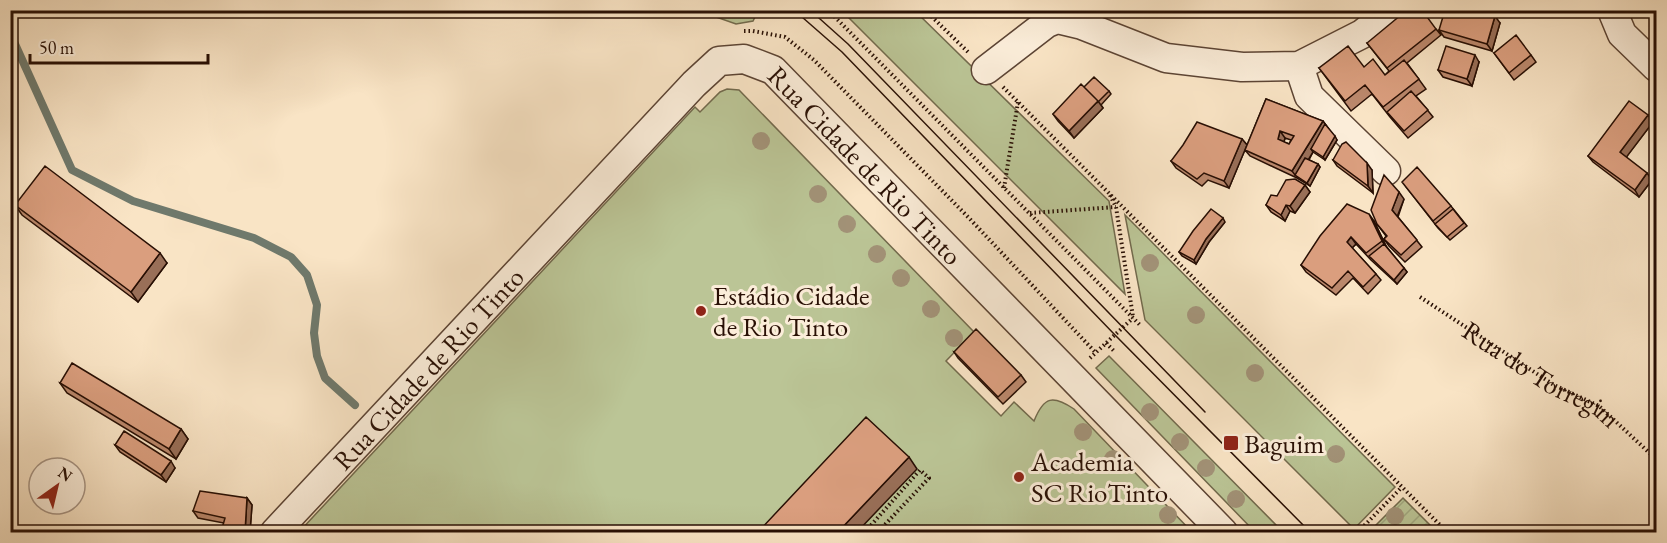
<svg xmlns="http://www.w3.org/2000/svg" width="1667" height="543" viewBox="0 0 1667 543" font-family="'EB Garamond',serif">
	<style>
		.green { fill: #bbc596; stroke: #726a4d; stroke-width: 1.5 }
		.garden { fill: url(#garden-furrows); stroke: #726a4d; stroke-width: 1.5 }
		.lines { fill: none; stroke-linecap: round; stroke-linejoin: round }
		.stream { stroke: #6f796c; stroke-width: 8 }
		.street-casing { stroke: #5c4434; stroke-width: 31 }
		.path { stroke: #280f04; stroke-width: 4; stroke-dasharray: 1.5 3; stroke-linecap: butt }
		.street { stroke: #fbedd9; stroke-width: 28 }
		.tram { stroke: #280f04; stroke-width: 1.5 }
		.tree { fill: #a29277 }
		.wall { fill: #bb886c; stroke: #280f04; stroke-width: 1.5; fill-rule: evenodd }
		.shaded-wall { fill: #996f58; stroke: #280f04; stroke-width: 1.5 }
		.building { fill: #da9e7e; stroke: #280f04; stroke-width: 1.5; fill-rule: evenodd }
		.poi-dot { fill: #8f2418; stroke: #fbedd9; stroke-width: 2 }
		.labels { text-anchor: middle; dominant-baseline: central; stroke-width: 6; stroke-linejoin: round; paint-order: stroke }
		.street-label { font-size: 27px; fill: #280f04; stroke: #fbedd9 }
		.poi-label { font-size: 27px; fill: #280f04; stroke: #fbedd9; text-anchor: start }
	</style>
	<defs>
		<pattern id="garden-furrows" width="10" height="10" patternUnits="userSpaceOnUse" patternTransform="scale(1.5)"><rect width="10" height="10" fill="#bbc596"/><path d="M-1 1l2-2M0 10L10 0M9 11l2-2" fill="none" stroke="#a1a880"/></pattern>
	</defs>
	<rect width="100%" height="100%" fill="#f9e4c5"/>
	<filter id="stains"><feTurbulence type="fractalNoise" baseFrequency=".00333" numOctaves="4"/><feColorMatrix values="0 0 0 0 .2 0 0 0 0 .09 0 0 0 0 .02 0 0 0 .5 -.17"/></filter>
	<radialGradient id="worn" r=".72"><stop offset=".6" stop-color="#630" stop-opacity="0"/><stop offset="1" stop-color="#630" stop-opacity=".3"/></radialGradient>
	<path class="green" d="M699,11H758L753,21L736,24Z
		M842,11H915L1109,201L1125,294Z
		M727,89L739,90L974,332L946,361L1001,416L1014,402L1034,421C1044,396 1053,395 1074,409L1192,532H299L695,107L700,112L720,92Z
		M1125,215L1395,487L1354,529L1145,320Z
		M1109,356L1283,532H1255L1096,368Z"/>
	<path class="garden" d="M1403,498L1437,532H1369Z"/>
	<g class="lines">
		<path class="stream" d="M10,33L72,170L133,201L254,238L291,257L307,275L317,305L314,333L317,356L325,378L355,405"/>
		<g class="street-casing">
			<g id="street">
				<path d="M1612,10L1622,34L1656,67"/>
				<path d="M1299,66L1309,96L1386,171"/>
				<path d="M986,70L1047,23L1057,19L1082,25L1166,58L1242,67L1299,66L1362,34L1393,10"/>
				<path id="s2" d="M275,532L694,84L719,61L744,59L773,70L1223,532"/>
			</g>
		</g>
		<g class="path">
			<path d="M828,10L1140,325"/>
			<path d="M925,10L968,52"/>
			<path d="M744,31H753L785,37L814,60L969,218L1096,353"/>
			<path d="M1003,87L1447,532"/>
			<path d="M1004,188L1018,102"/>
			<path d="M1110,195L1116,207L1133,317"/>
			<path d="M1030,213L1116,207"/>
			<path id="s1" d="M1420,297L1554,385L1599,406L1656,459"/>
			<path d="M1106,343L1114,351"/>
			<path d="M1090,358L1133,318"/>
			<path d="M865,532L920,470L929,478L878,532"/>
			<path d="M1358,532L1402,487"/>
		</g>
		<use href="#street" class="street"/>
		<path class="tram" d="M794,10L842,52L1115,335L1310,532
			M810,10L848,44L1205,412"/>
	</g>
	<g class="tree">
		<circle cx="761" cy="141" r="9"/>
		<circle cx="818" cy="194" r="9"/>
		<circle cx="847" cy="224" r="9"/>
		<circle cx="877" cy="254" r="9"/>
		<circle cx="1150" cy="263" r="9"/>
		<circle cx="901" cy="278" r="9"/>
		<circle cx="931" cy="309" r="9"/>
		<circle cx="1196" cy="315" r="9"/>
		<circle cx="954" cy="338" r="9"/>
		<circle cx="1255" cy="373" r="9"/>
		<circle cx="1150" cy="412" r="9"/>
		<circle cx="1083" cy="432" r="9"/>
		<circle cx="1180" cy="442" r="9"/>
		<circle cx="1336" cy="454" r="9"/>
		<circle cx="1113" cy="459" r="9"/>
		<circle cx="1206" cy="468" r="9"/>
		<circle cx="1236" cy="499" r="9"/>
		<circle cx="1168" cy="515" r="9"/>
		<circle cx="1395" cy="516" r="9"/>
	</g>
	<path class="wall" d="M1528,10H1542L1534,17Z
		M1500,23L1492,51L1444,37L1439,30Z
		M1436,29L1441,35L1407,63L1426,89L1416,96L1433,117L1408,138L1390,117L1372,94L1351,111L1319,68L1364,67L1385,75L1389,71L1367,43Z
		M1494,53L1531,55L1536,62L1514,80Z
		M1479,62L1472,86L1443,77L1438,70Z
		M1084,87L1109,91L1111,94L1101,105L1103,108L1074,138L1058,121L1053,114Z
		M1266,99L1323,121L1337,140L1325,160L1313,152L1309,160L1318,164L1320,167L1310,186L1297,178L1250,156L1245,150ZM1285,138L1291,140L1289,144L1284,142Z
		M1648,115L1653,122L1626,157L1652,180L1639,197L1593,162L1588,156Z
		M1242,139L1247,145L1229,188L1208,180L1202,186L1176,168L1171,161Z
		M1333,160L1372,170L1373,193L1337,166Z
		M1305,185L1310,192L1295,213L1290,211L1285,221L1271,212L1266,205L1277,196Z
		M1407,188L1451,206L1467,226L1450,240L1438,228Z
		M1404,199L1398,217L1422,247L1405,262L1389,246L1384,239L1386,236L1377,224Z
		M15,205L167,263L138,302L22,215Z
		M1374,221L1386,246L1407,272L1397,284L1371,260L1356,244L1352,248L1376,274L1381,280L1368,294L1353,278L1336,295L1306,272L1301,265Z
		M1225,222L1209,242L1196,264L1182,256L1179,252Z
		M954,352L1021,375L1026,382L1003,404L958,358Z
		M60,383L181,429L188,439L176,459L67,393Z
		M115,445L175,468L166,482L120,452Z
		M247,498L252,505L250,532H221L224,523L198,518L193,511Z"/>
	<path class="shaded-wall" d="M1495,16L1500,23L1492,51L1487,44Z
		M1475,55L1479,62L1472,86L1467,79Z
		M1098,101L1103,108L1074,138L1069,131Z
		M1648,115L1653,122L1625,159L1620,152Z
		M1323,121L1328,128L1311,149L1313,152L1298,177L1295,175L1292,171Z
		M1280,131L1285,138L1283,145L1278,139Z
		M1335,136L1337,140L1325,160L1323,157Z
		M1242,139L1247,145L1229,188L1224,181Z
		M1367,163L1372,170L1373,193L1368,186Z
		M1318,164L1320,167L1310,186L1307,183Z
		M1647,173L1652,180L1639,197L1635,190Z
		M1305,185L1310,192L1295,213L1290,206Z
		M1399,192L1404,199L1397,217L1392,210Z
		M1286,205L1290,211L1285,221L1281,215Z
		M1369,214L1374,221L1387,248L1382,241Z
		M1223,218L1225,222L1209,242L1196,264L1194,260L1206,239Z
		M1351,237L1356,244L1351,249L1347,242Z
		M160,253L167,263L138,302L131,292Z
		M1404,268L1407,272L1397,284L1394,280Z
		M181,429L188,439L176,459L169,449Z
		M909,457L917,469L857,532H838Z
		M171,461L175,468L166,482L161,475Z
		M247,498L252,505L250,532H245Z"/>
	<path class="building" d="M1407,10H1422L1436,29L1387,68L1367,43Z
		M1445,10H1454L1461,13L1462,10H1477L1495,16L1487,44L1439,30Z
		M1516,35L1531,55L1509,73L1494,53Z
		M1348,46L1364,67L1373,59L1385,75L1404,60L1419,79L1383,107L1365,85L1345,101L1319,68Z
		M1446,46L1475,55L1467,79L1438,70Z
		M1094,77L1109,91L1098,102V101L1084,87Z
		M1081,84L1098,101L1069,131L1053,114Z
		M1411,91L1428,110L1404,131L1387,112Z
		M1266,99L1323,121L1292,171L1245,150ZM1280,131L1294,136L1289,144L1278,139Z
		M1629,101L1648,115L1620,152L1647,173L1635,190L1588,156Z
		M1197,122L1242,139L1224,181L1204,173L1197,179L1171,161L1183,145Z
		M1325,124L1335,136L1323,157L1311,149Z
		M1346,142L1367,163L1368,186L1333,160L1342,144Z
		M1305,158L1318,164L1307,183L1295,175Z
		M45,166L160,253L131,292L15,205Z
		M1417,167L1451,206L1433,221L1402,182Z
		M1384,175L1399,192L1392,210L1417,240L1401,255L1384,239L1387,236L1377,224L1371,210Z
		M1295,179L1305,185L1290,206L1286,205L1281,215L1266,205L1271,195L1277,196L1286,180Z
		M1347,204L1369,214L1382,241L1366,253L1351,237L1347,242L1376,274L1363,287L1348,271L1332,288L1301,265L1320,236Z
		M1211,209L1223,218L1206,239L1194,260L1179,252L1193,231Z
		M1453,209L1464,223L1447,237L1435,224Z
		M1384,244L1404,268L1394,280L1369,256Z
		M976,329L1021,375L998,397L954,352Z
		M72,363L181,429L169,449L60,383Z
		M866,417L909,457L838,532H758Z
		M124,431L171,461L161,475L115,445Z
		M200,491L247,498L245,532H221L225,518L193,511Z"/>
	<g class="poi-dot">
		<circle cx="701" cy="311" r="6"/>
		<rect x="1223" y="435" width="16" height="16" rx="3"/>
		<circle cx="1019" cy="477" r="6"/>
	</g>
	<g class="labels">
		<g class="street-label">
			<text stroke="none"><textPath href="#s2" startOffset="836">Rua Cidade de Rio Tinto</textPath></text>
			<text stroke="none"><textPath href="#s2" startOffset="224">Rua Cidade de Rio Tinto</textPath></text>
			<text stroke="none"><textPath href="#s1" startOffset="144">Rua do Torregim</textPath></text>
		</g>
		<g class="poi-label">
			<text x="713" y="295">Estádio Cidade<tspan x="713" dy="31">de Rio Tinto</tspan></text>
			<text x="1244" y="443">Baguim</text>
			<text x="1031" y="461">Academia<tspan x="1031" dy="31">SC RioTinto</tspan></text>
		</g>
	</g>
	<rect width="1667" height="543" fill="none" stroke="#f9e4c5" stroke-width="36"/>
	<rect x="12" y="12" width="1643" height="519" fill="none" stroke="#280f04" stroke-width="3"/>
	<rect x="18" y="18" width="1631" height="507" fill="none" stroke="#280f04" stroke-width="1.5"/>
	<g transform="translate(57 486) rotate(34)"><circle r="28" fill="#fbedd9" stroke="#a79484" stroke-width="1.5"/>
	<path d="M0-4.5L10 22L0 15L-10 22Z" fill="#8f2418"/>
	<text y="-9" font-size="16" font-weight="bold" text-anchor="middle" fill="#280f04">N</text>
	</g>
	<path d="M30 54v9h178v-9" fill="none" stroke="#280f04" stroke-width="3"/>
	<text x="39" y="54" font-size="18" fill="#280f04" stroke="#fbedd9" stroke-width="4.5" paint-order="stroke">50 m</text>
	<rect width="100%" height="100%" filter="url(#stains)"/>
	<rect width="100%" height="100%" fill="url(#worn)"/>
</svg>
